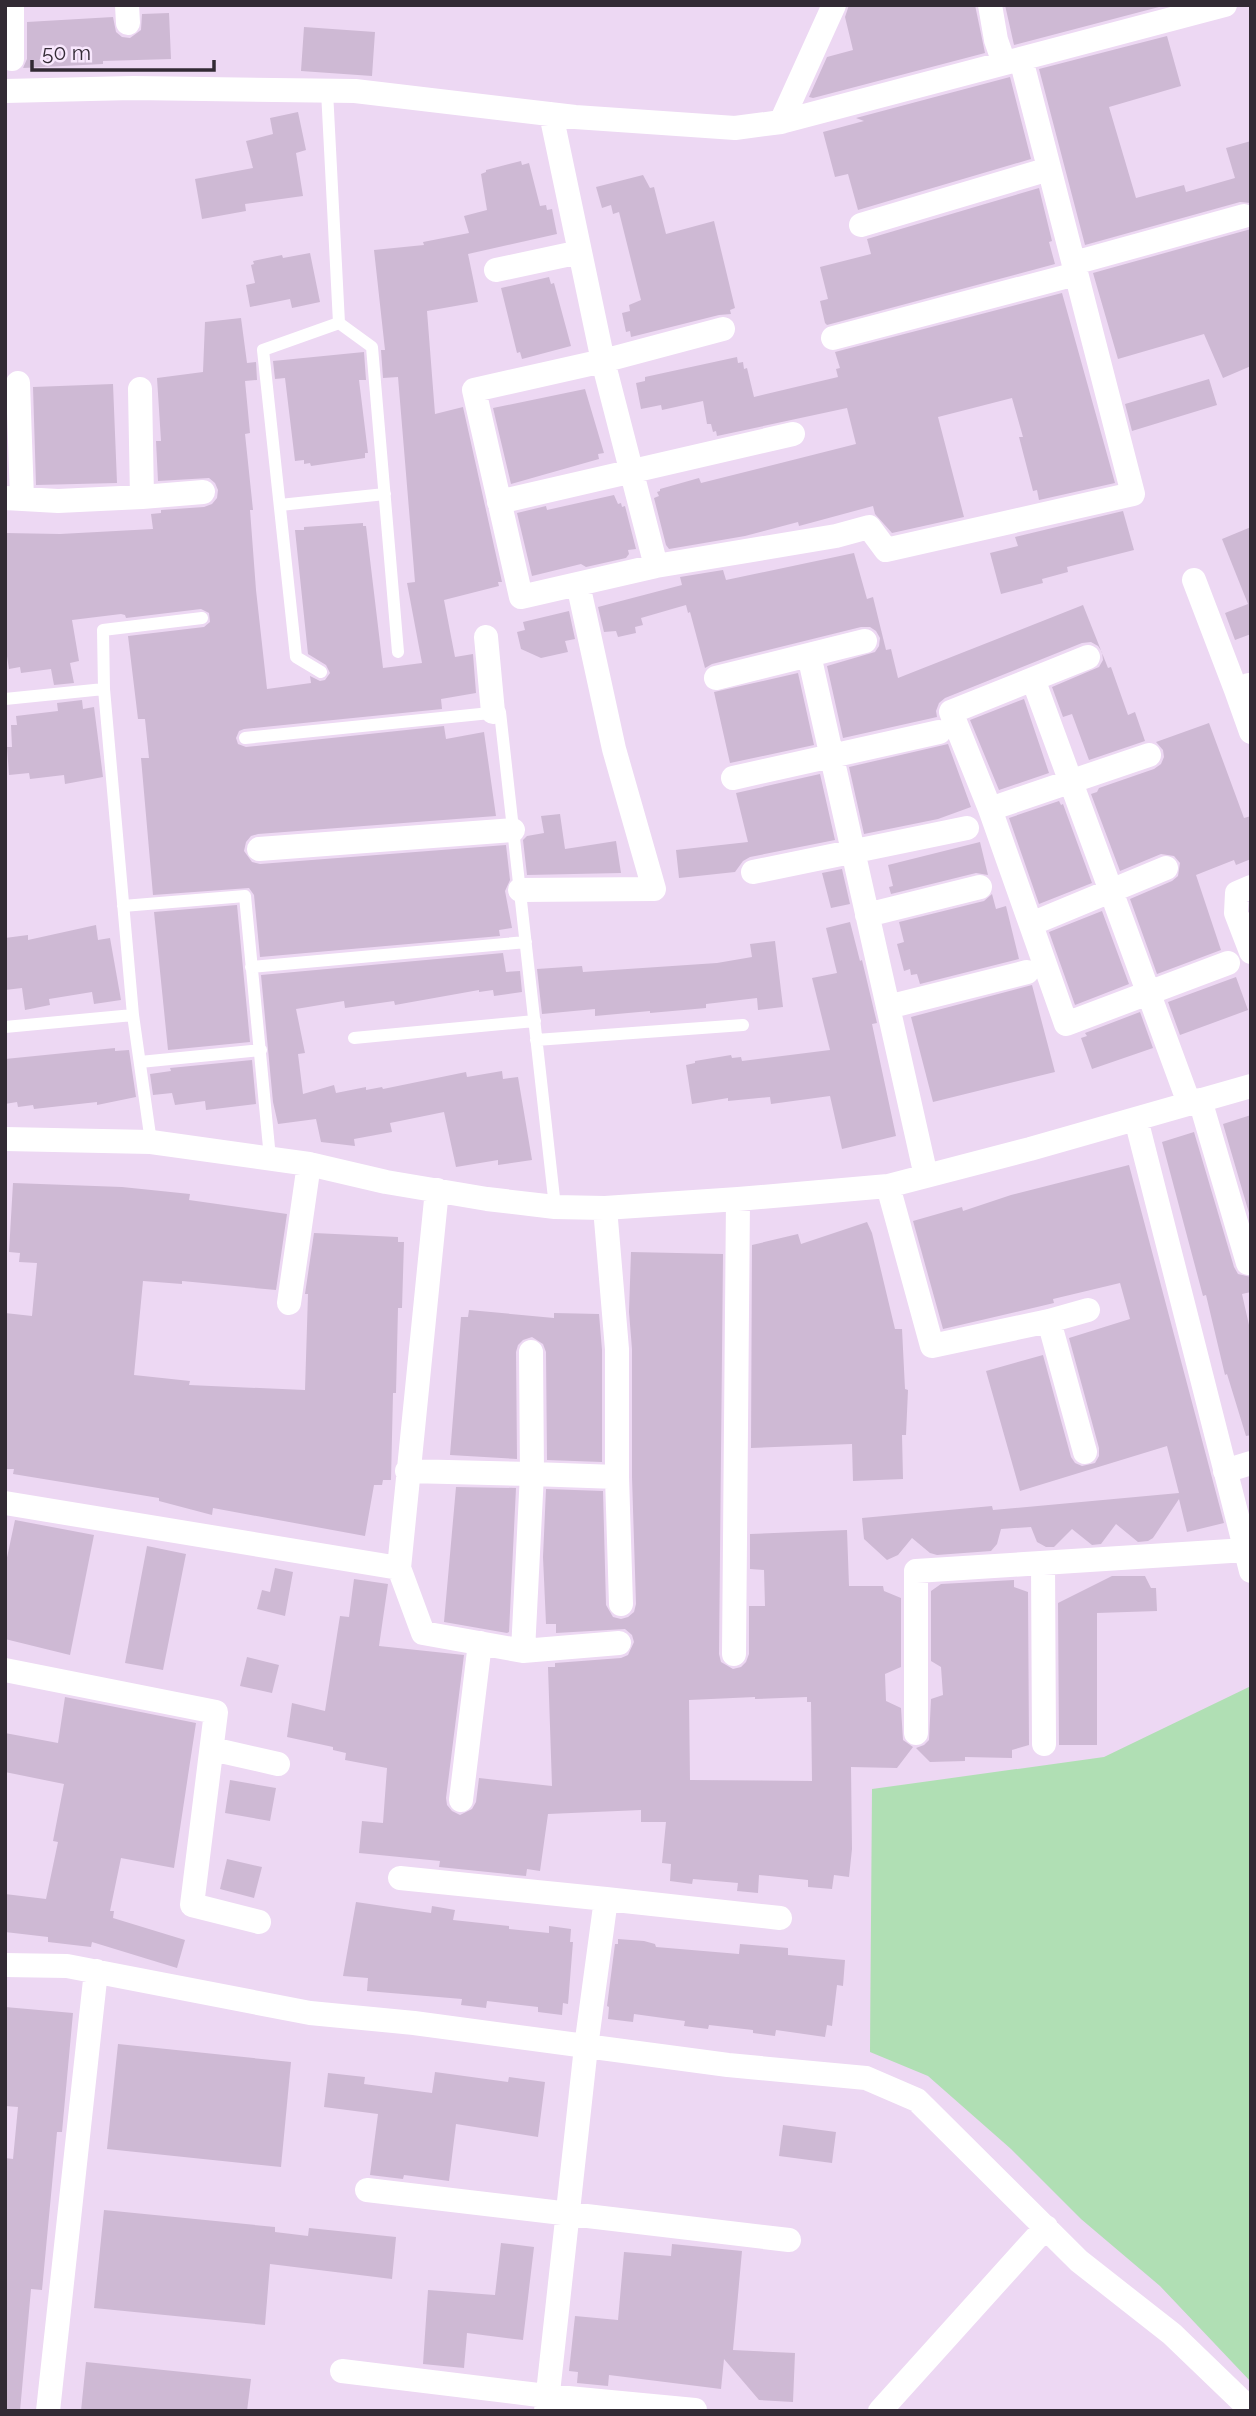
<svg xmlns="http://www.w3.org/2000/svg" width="1256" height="2416" viewBox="0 0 1256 2416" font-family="Raleway,sans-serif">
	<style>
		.green { fill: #b0dfb4 }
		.building { fill: #ceb9d4; fill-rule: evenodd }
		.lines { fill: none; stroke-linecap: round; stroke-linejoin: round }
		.service { stroke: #fff; stroke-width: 12 }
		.minor { stroke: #fff; stroke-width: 24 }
	</style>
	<rect width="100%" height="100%" fill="#edd8f3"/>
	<path class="green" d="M1251,1686V2382L1160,2286L1081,2219L1011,2149L928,2076L870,2052L872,1789L1104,1757Z"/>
	<path class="building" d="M849,5H975L985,53L813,98L809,97L827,57L853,50L845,17Z
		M1005,5H1159V7L1014,45Z
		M169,13L171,59L103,61V64L23,68L27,59V22L113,17L116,32L122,37L130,38L141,30L142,14Z
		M304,27L375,32L372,76L301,71Z
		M1167,36L1181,86L1109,107L1136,198L1184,185L1186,192L1235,178L1226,148L1251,141V203L1240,202L1085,245L1039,69Z
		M1010,77L1031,159L858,210L848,174L835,177L823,132L864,121L856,118Z
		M298,112L306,150L296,153L303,196L245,204L246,211L202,219L195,179L253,168L246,141L273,134L270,118Z
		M521,161L522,165L529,163L540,206L546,205L547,210L552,209L557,234L468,254L478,302L427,311L435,414L463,407L502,582H498L499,586L444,600L455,657L473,654L476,693L441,699L442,709L244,729L239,731L236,738L238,744L246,747L444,726L446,739L484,732L496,816L258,834L251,836L246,842L244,851L252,862L260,864L506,845L510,880L505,891L512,928L499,930L500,936L260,957L254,895L249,888L153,895L141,758H149L145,719H138L128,636L204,627L210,622L209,613L201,609L126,618L125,615L121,614L72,620L79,661L70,663L74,683L54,685L51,669L21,673L20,667L9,669L5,643V533L60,534L153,529L151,514L161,513V510L204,507L212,504L217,498L218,490L215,483L209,478L158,481L156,441H161L157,378L203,372L205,322L241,318L247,363L256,362L257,380L245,381L250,433L245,434L253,510H250L256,590L267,689L311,683L310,676L320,681L325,680L330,673L326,665L308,654L295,530H304V527L363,523V526H366L383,668L422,663L407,583L415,582L398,377L383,378L381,350H385L374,250L424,245L423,242L469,233L464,216L487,210L481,174L486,172V170Z
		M643,175L650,188L654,187L666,234L714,221L735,308L730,310L731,314L719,315L631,337L630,331L626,332L622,313L630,311L629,305L641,300L619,212L613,214L611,205L602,208L596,187Z
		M1039,188L1052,241L1049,242L1055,264L827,325L825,323L820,301L828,299L820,267L871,254L867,239Z
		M1251,229V366L1223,378L1204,334L1118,359L1093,273Z
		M310,253L320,302L292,308L290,299L250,307L246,285L255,283L251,265L254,264L253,261L282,255L283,258Z
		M549,277L551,284L554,283L571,346L522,359L520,352L517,353L501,288Z
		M1062,293L1115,483L1039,500L1037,490L1033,491L1019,437H1023L1012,398L938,417L964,517L892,533L875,514L873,506L799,526L798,522L745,536L669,549L666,545L654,498L659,496L657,492L660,491V489L699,478L701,483L856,444L847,408L717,436L716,431L713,432L711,424H707L703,401L662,410L661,405L641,409L636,383L645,381V377L737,357L738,363L743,362L744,369L747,368L754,397L838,377L836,369L840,368L835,352Z
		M364,352L366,380H359L368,453H365V458L311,466L310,463L304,464V460L295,461L285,378L275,379L273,361Z
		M1209,379L1217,405L1132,431L1125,404Z
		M113,384L117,483L36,485L33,387Z
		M585,389L604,453L598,454L599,459L511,484L493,408Z
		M614,495L618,504L621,503L622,507L625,506L636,549L628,550L629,554L626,558L586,567L581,564L532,576L517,513L546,506L547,510Z
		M1123,511L1134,550L1067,567L1068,572L1042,579L1043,583L1001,594L990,553L1018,546L1015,537Z
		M1251,527V634L1235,640L1225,613L1248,604L1222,539Z
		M854,553L867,599L873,597L886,650L891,649L898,678L1083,605L1108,668L1111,667L1128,715L1135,712L1145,741L1089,760L1072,714L1063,717L1052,687L1099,667L1103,660L1102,652L1098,646L1091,642L1082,643L945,698L939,703L936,711L937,717L843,738L827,666L875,652L879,646L880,638L876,631L870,627H861L712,664L705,668L690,612L688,613L686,605L641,618L643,625L635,627L636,633L618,637L616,631L604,632L598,607L682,585L680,577L723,570L726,580Z
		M569,611L575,639L565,641L568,652L541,658L521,649L517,632L525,630L523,622Z
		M798,673L814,745L730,763L714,692Z
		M1024,699L1049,773L999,790L970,720Z
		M82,700L83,709L94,707L103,777L65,784L64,775L30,779L29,773L9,775L7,747H12L11,725H17L16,716L58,711L57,703Z
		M1209,723L1244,818L1251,816V859L1236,865L1234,860L1196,875L1221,950L1157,974L1130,899L1172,881L1178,876L1180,863L1174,856L1161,854L1120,871L1091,794L1097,792L1099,788L1154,769L1161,764L1164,757L1163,750L1156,742Z
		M948,744L971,807L938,819L864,834L849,767Z
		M820,774L835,840L750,857L743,861L735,872L679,878L676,850L748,842L736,793Z
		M1059,801L1061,805L1063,804L1092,883L1039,904L1009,818Z
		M560,814L565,849L616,841L621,873L527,875L523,840L527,836L544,833L541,816Z
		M980,842L988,875L976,873L891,894L889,887L893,886L888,865Z
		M842,869L850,904L831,908L822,873Z
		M992,894L996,909L1006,906L1019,959L920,984L917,974L911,975L910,969L904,971L897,944L904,942L899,922L984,901Z
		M237,905L250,1042L168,1050L154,912Z
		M1102,911L1129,984L1075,1005L1049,932Z
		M850,922L860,961L862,960L877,1023L872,1024L896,1136L842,1149L830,1096L771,1104L770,1097L728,1101V1098L692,1104L686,1065L695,1063V1061L731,1055L732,1058L741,1057L742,1061L830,1050L812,978L837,973L826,928Z
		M96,925L98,940L110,938L121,1000L94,1004L92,992L49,999L50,1005L25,1010L22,988L5,990V938L28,935V940Z
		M775,941L783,1007L758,1010L757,998L706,1004V1008L650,1013V1011L595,1016V1009L542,1014L537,969L582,966L583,972L717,963L752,957L750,944Z
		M503,953L506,972L520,971L522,992L494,996L493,990L479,992V990L395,1005L394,1001L345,1008L344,1001L296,1009L305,1053L298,1054L303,1094L334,1085L336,1093L366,1087V1090L382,1087L383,1089L466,1072L467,1077L502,1071L503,1079L518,1077L532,1160L498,1165V1160L456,1167L444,1112L390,1123L392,1132L354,1139L355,1146L321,1142L316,1119L278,1124L273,1102L261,975Z
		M1236,977L1248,1010L1180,1035L1168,1002Z
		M1032,985L1055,1072L933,1102L911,1017Z
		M1140,1012L1153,1048L1092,1069L1081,1038L1087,1036L1085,1033Z
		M115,1048V1051L129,1050L136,1097L97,1105V1102L34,1109L33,1105L18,1107L17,1102L5,1104V1059Z
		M252,1060L256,1104L206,1110L205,1101L175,1105L172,1093L153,1095L150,1074L171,1071L170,1068Z
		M1251,1115V1220L1223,1124Z
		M1194,1132L1234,1267L1238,1274L1251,1277V1292L1242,1294L1251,1334V1435L1246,1436L1227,1374L1225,1375L1206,1295L1203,1296L1162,1142Z
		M1129,1165L1224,1523L1187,1532L1179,1499L1153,1538L1148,1541L1138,1542L1116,1524L1101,1544L1092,1545L1072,1529L1054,1547H1046L1037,1542L1031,1527L1001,1529L997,1544L991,1551L937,1555L930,1553L912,1538L898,1555L887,1560L864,1539L862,1518L992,1506L993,1510L1179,1493L1167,1446L1020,1491L986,1371L1043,1355L1071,1457L1075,1463L1082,1466L1095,1463L1099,1456V1448L1069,1338L1130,1319L1120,1283L1053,1299L1054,1303L943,1329L913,1221L962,1207L963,1211L1011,1195Z
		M13,1183L122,1187L190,1194L189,1200L287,1214L276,1290L182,1281V1284L143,1281L134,1375L190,1381L189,1385L305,1390L308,1294H305L314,1233L398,1237V1242H404L402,1308H398L396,1393H393L391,1480H383L382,1485H374L365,1536L213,1508L212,1515L159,1501V1498L13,1474L14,1469H5V1313L32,1316L37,1263L19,1262L20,1253L9,1252Z
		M867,1222L872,1233L895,1329H902L905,1389L908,1390L906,1435H902L903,1479L853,1481L852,1444L751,1448L752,1245L798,1234L801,1244Z
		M631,1252L723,1254L719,1654L721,1662L733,1669L741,1667L746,1662L749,1654V1606H765L764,1570L750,1569V1534L847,1530L849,1586H883L884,1591L901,1598V1667L885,1674L886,1701L901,1708L903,1740L913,1747L897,1768L851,1767L852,1849L849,1877L834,1875L832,1889L808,1887V1880L759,1875L758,1893L737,1891L738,1883L693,1879L692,1884L670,1881L671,1864L662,1863L666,1822H641V1810L548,1814L540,1871L527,1869L526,1876L439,1867L440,1861L359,1853L362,1821L383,1823L387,1768L345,1760L346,1753L333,1750V1747L287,1737L292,1703L325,1711L340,1616L349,1617L354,1579L388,1584L379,1646L464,1655L446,1798L447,1805L452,1811L460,1815L472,1809L476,1802L479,1778L552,1786L548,1667H555V1663L621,1658L628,1655L634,1642L632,1635L625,1629L556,1633V1624H546L543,1557L546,1489L603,1491L606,1605L613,1617L621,1619L628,1617L634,1612L636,1604L632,1477V1349L629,1312ZM755,1697V1699L807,1697V1702H811L812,1781L690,1780L689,1700Z
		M469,1310L554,1318V1313L599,1314L602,1350V1462L547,1460L546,1352L543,1344L532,1337L523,1340L518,1345L516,1352L517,1459L450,1455L461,1317H468Z
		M456,1487L516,1488L509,1632L507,1633L444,1622Z
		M15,1520L94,1535L70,1655L5,1639V1567Z
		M147,1546L186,1554L163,1670L125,1663Z
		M275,1568L293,1572L285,1616L257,1609L262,1590L270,1592Z
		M1112,1576H1145L1151,1588H1156L1157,1611L1097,1613V1745H1059L1058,1603Z
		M1014,1580V1587L1028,1592L1029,1745L1012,1750V1758L965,1757V1761L930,1762L916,1748L924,1745L929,1740L931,1699L943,1695L941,1667L931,1661V1591L941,1584Z
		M247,1657L279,1665L272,1693L240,1686Z
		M65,1697L196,1723L174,1868L121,1858L110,1911H114L113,1918L185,1940L177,1968L92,1942L91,1947L48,1942V1937L5,1932V1894L46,1899L58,1842L53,1841L64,1784L5,1772V1733L58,1743Z
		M230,1780L276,1788L270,1821L225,1813Z
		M227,1859L262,1867L254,1898L220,1889Z
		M356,1902L431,1913L432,1906L455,1910L453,1920L509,1926V1929L549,1933V1926L571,1929L570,1942H573L568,2004L563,2003L562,2015L538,2012V2007L487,2001L486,2008L461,2005L462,1999L367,1991L368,1978L343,1976Z
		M618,1939L644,1941L655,1944L656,1947L739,1954L740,1944L788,1948V1955L845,1960L843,1986L837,1985L832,2026L827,2025L825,2037L776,2030L775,2036L753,2033V2030L709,2025L708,2029L684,2026L685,2021L634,2014L633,2022L608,2019L609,2007L607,2006L615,1944H618Z
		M5,2007L73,2013L62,2132H57L42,2290L31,2289L20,2411H5V2158L13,2159L18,2107L5,2106Z
		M118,2044L291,2062L281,2167L107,2149Z
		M435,2072L508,2082L509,2077L545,2082L538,2137L456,2124L449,2181L404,2175L403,2179L370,2175L378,2114L324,2107L328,2073L365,2077L364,2084L432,2093Z
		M783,2125L836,2132L832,2163L779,2156Z
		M104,2210L275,2227V2232L308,2236L309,2228L396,2237L392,2279L270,2264L265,2325L94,2308Z
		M501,2243L534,2247L523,2340L467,2333L464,2368L423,2364L428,2290L495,2295Z
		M672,2244L742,2251L733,2350L795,2353L793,2402L759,2400L724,2359L721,2389L609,2375L608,2386L577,2383L578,2372L569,2371L575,2316L618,2320L624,2252L671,2256Z
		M86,2362L251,2379L247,2411H81Z"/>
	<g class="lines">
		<path class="service" d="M327,91L339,323L372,347L398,652
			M280,505L385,494
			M321,672L296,657L263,350L339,323
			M5,699L104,689
			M245,738L500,712L555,1207
			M123,906L245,896L270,1158
			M251,967L526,942
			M5,1027L133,1015
			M354,1038L535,1021
			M536,1040L743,1025
			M140,1062L261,1050
			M151,1142L133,1015L104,689L103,630L202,618"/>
		<path class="minor" d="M12,5V59
			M127,5L128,23
			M990,5L996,40L1004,63
			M5,91L133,88L355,91L575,117L735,128L781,122L834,5
			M551,114L603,361L656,566
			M781,122L1225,5
			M861,225L1049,169
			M1074,263L1244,216
			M496,270L580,252
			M723,329L603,361L474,390L521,597L656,566L836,536L869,527L886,550L1133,494L1021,59
			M833,338L1076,274
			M18,383L22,499
			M142,497L203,492
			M5,498L58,501L142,497L140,389
			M499,502L793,434
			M1194,580L1236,690
			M486,637L493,712
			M809,655L926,1176
			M1088,657L951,712L990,809L1066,1024L1228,963
			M716,678L865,641
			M1033,679L1189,1103
			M1249,685L1236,690L1251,732
			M733,778L939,732
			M990,809L1149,755
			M259,849L513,830
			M753,872L967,828
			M1251,887L1237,893L1236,913L1251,952
			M520,890L654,889L614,749L578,584
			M867,915L980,887
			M1031,924L1166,868
			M888,1007L1027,972
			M1200,1100L1248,1263
			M1136,1119L1251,1571
			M5,1139L151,1142L309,1164L386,1182L487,1199L555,1207L605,1208L738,1199L888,1186L1030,1149L1251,1086
			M888,1186L932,1346L1049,1321L1088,1310
			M437,1190L399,1568L423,1633L523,1651L619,1643
			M289,1303L309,1164
			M1049,1321L1085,1452
			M531,1352L532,1474L617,1477V1349L605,1208
			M407,1471L532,1474L523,1651
			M1225,1471L1251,1463
			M617,1477L621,1604
			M5,1503L399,1568
			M1043,1563L1044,1744
			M734,1654L738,1199
			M5,1670L216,1712L192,1905L259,1922
			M916,1733V1571L1246,1550
			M212,1749L278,1764
			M461,1800L480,1643
			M400,1878L606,1899L586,2047L546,2411
			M606,1899L780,1918
			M5,1965L67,1966L310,2013L414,2023L728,2065L866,2078L917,2100L1079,2261L1172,2334L1251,2410
			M367,2190L789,2240
			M342,2371L547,2396L695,2410
			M48,2411L96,1971
			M880,2411L1046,2227"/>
	</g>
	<rect width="1256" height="2416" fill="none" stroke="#322a34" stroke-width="14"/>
	<path d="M32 60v10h182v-10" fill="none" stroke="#322a34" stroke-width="3.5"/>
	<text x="42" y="60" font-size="21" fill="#322a34" stroke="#f8e7fd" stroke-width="5" paint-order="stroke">50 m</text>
</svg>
